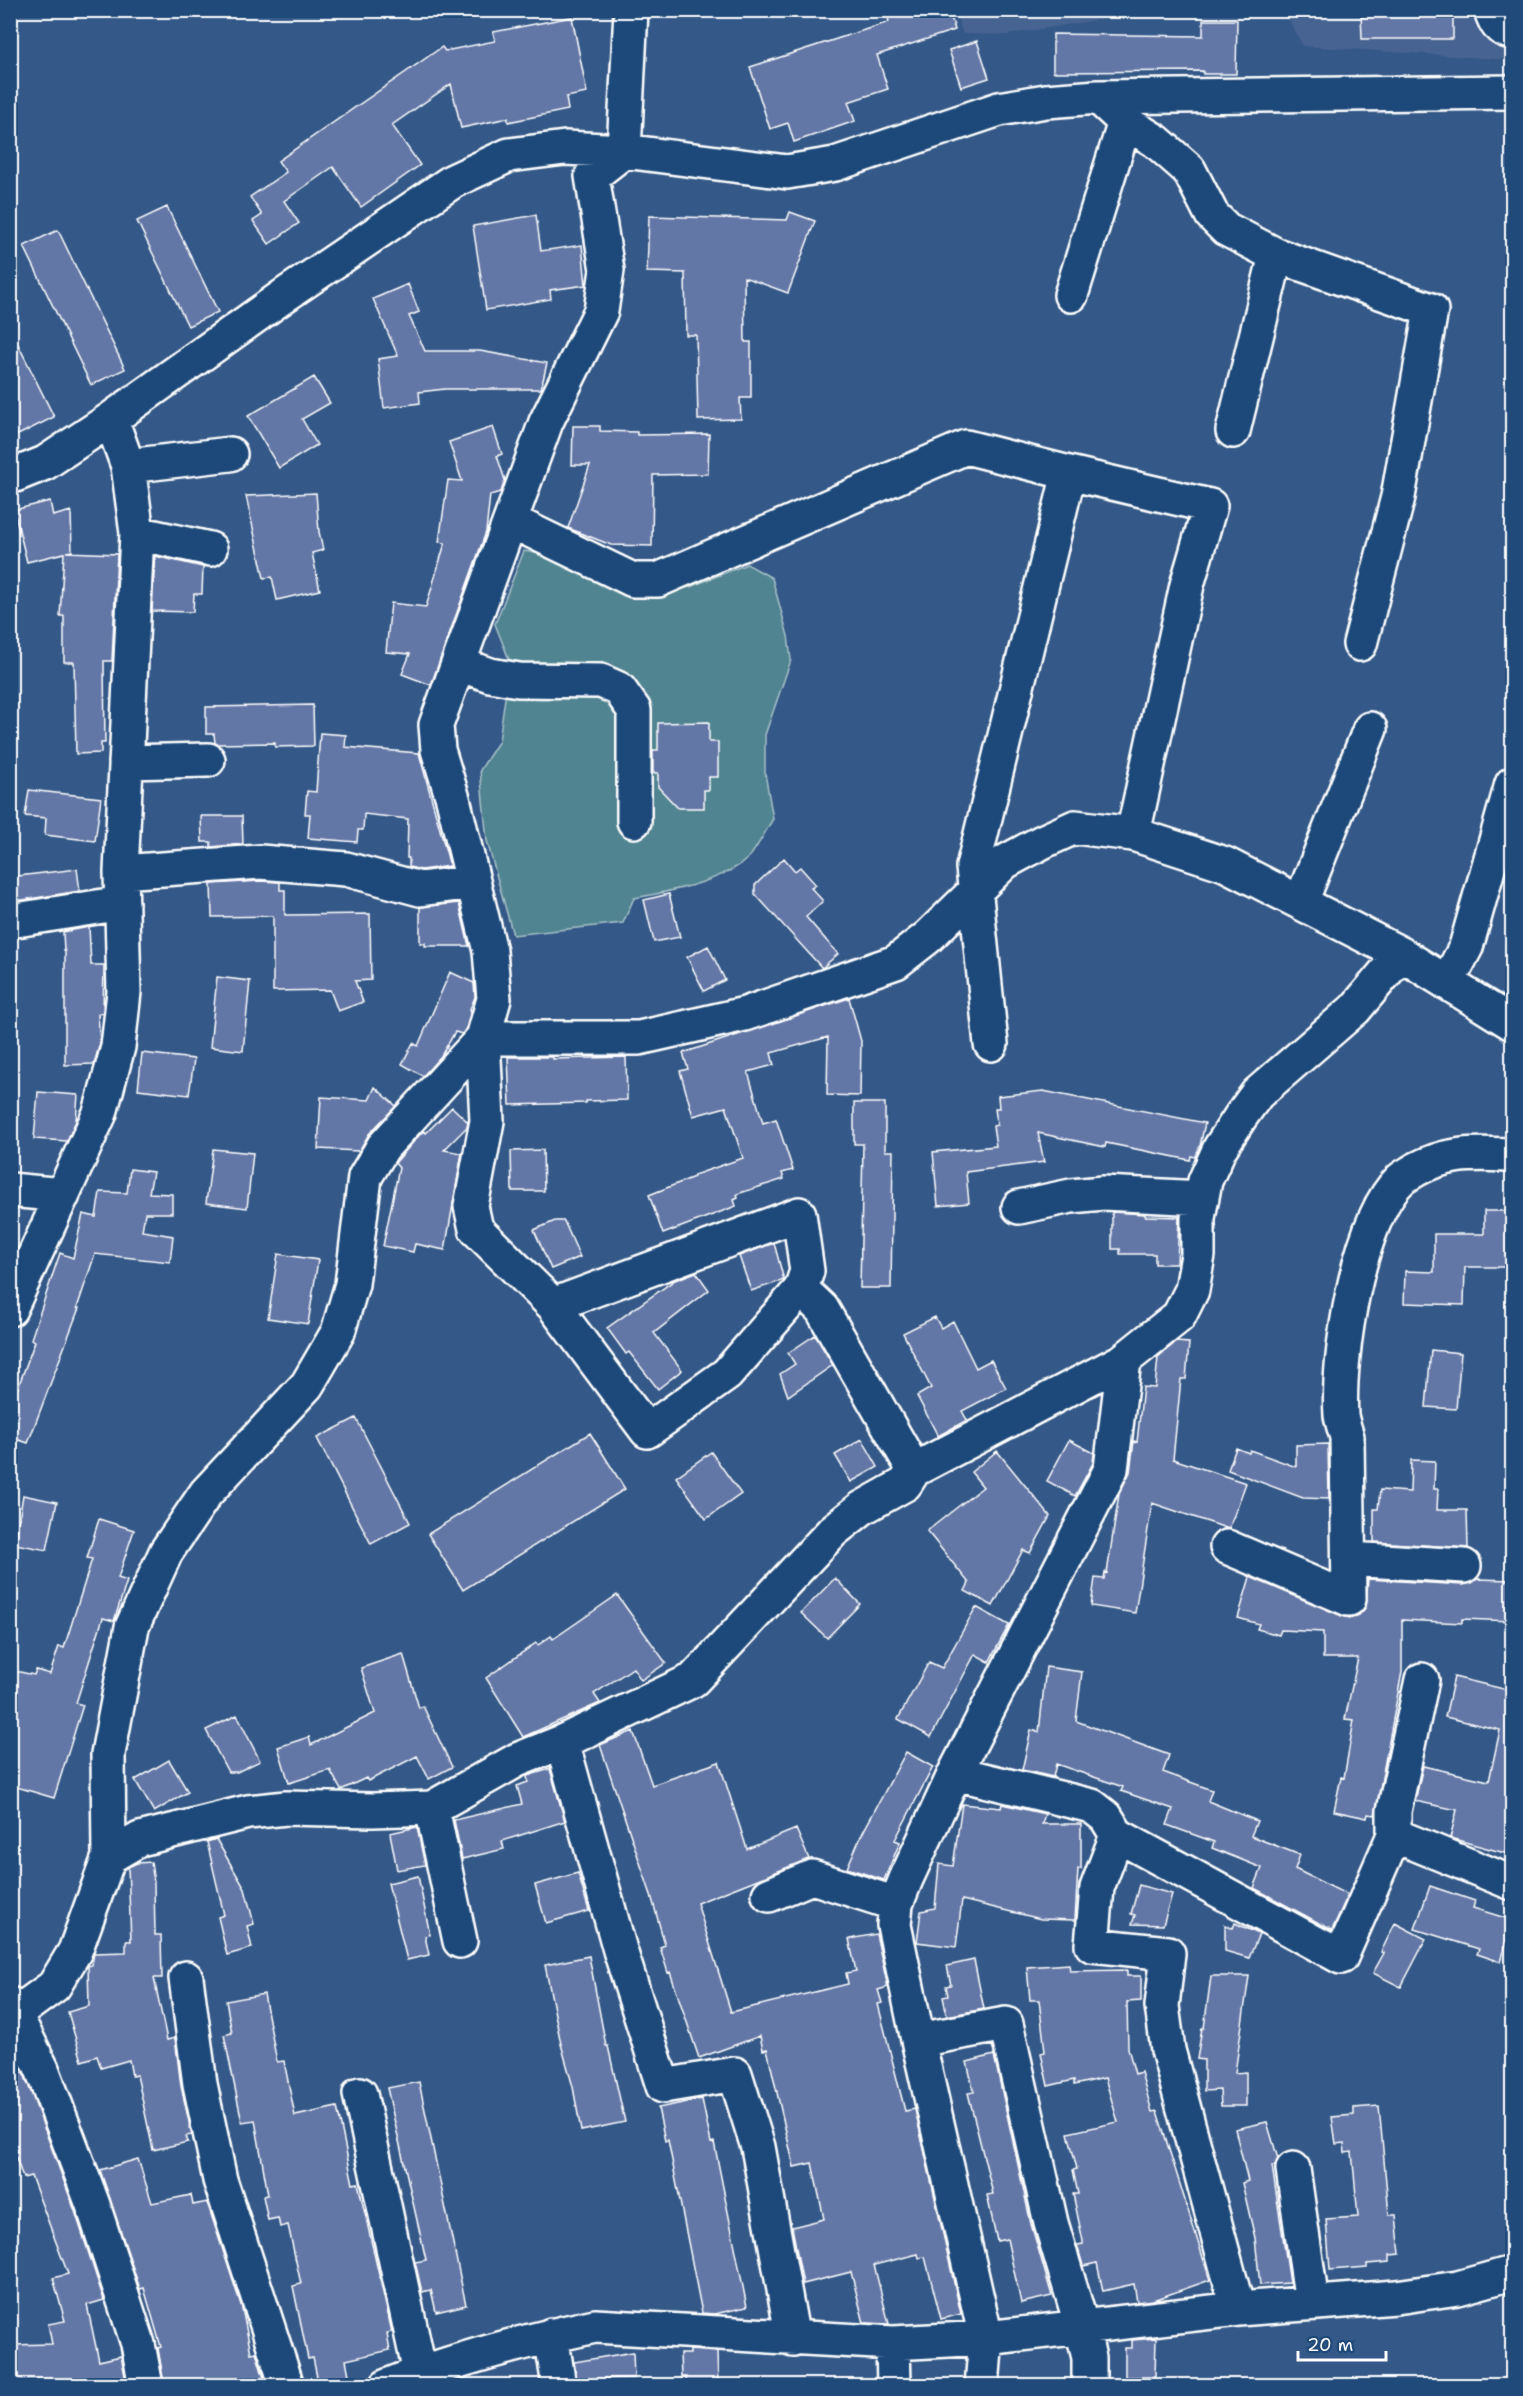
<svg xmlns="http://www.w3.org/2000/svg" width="1523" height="2396" viewBox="0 0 1523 2396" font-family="'Shantell Sans',sans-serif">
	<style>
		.built { fill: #466492 }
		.green { fill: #518491; stroke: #a8c2c8; stroke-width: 1.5 }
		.building { fill: #6477a6; stroke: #fff; stroke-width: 1.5 }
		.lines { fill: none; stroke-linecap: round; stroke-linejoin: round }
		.minor-casing { stroke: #fff; stroke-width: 38 }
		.minor { stroke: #1f4a7a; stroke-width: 33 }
	</style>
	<rect width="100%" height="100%" fill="#345887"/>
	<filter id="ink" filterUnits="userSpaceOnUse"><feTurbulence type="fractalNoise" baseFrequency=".0167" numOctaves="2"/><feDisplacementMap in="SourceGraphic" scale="12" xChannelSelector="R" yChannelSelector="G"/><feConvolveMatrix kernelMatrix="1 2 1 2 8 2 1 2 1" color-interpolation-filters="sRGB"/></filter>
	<g filter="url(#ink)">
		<path class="built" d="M955,11V10L1150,11L1006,35L963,34Z
			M1284,11H1512V60L1303,46Z"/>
		<path class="green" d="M524,551L546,555L654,593L690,587L747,564L772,578L788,636L791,660L765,735V773L773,819C766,830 759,844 751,855C728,881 667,892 634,898L623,923L513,935L487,841L480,770L499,741L510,662L495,624Z"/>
		<path class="building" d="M886,10H949L955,30L877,55L888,89L848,102L855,121L794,142L788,123L770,129L750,67L889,22Z
			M1453,11V39H1362L1361,12Z
			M572,17L587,93L566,97L568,110L508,122V118L461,128L451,84L392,125L420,165L361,207L333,167L284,201L299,223L269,244L253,221L262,215L250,197L286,172L278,161L442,47L445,51L495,41L493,32Z
			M1203,20H1237L1236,74H1203V71L1053,72V34L1203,36Z
			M977,41L989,78L961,87L949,50Z
			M167,207L218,312L188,326L137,221Z
			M790,212L815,221L788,293L744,277L745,342H751V398H740L741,419L698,420L696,335H686L685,273L647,272L649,216L787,220Z
			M536,215L541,251L582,245L586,285L550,290L551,299L486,310L473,226Z
			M58,230L125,369L91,385L24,246Z
			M408,284L419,312L409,316L425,351H480L547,363L541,389H445L419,392L420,403L384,408L378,359L398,356L373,299Z
			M10,328L54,417L10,439Z
			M314,377L330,403L302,419L317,445L279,468L248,416Z
			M573,426H600V431L637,432V435L709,434L708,474L653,475L652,546L611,545L568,528L590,465H572Z
			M493,427L502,454L497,456L505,480L501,492L490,495L486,532L431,685L402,674L410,654L386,652L391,603L426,607L445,543L439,542L448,480L462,481L449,442Z
			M316,493L319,532L323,550L312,553L320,590L277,600L272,577L264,578L246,496Z
			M50,501L53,516L71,511L72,551L66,552L117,554L112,661H104L105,743H101V753L76,754L74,662H64V616H60L64,553L27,562L14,510Z
			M155,556L203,567L202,594H194L193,612L152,611Z
			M313,705L314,746L275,747V743L217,744L215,743L214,734H206V707Z
			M709,722V742H718V777H709V790H704V808H678L658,787V773H653V750H658V723Z
			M320,733L346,735L345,747L419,753L450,866L421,870L409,867V858H407L408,819L364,814L363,830H358L357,842L308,838L310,814H305L307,791L316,792Z
			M29,790L101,798L95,841L45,835L46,818L25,816Z
			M201,816H242L243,844L211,847V842H202Z
			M784,858L795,871L800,867L816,885L811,888L823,901L806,917L838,954L822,968L755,894V885Z
			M77,869L80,891L10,902V877Z
			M260,881L280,882V890H285V915L370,914L371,980L355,981L363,1002L338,1011L330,990L273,991V916L212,917L211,884Z
			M669,894L680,937L654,942L644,900Z
			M459,903L469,946H425V943H420V907Z
			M89,927L91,965H104L103,1013L98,1014L100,1043L94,1064L65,1065V951H64L63,932Z
			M708,946L725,980L704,991L687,957Z
			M450,972L474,983L475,997L470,1009L471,1010L466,1029L462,1034L455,1032L441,1056L423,1076L402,1064L413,1043L418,1046Z
			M217,977L250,981L243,1051L210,1047Z
			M849,998L861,1041L860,1096L827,1095L828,1037L771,1053L774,1065L748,1072L763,1123L776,1119L793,1170L782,1173L784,1179L737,1194L738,1198L734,1200L736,1206L663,1234L649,1195L694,1177V1175L743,1158L726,1107L693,1116L680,1071L688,1069L683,1053Z
			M142,1053L194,1059L189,1095L138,1089Z
			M508,1057H553V1059L626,1057L627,1100L586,1101V1103L510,1105Z
			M375,1087L396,1106L369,1134L359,1151L318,1149L321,1097L369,1100Z
			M1043,1091L1205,1123L1200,1146L1195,1157L1191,1156L1190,1160L1106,1143L1105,1147L1038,1133L1044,1162L966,1172L969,1203L938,1206L933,1152L996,1146L993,1126L997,1125L995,1108H999L998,1096Z
			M38,1092L78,1095L76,1121L67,1141L34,1139Z
			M854,1103H885V1151H893L891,1288H860L863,1144H854Z
			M452,1107L468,1122L467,1127L444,1150L462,1153L445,1250L415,1244L413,1252L383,1246L399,1168L395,1163L423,1131L426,1133Z
			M213,1149L253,1153L247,1208L206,1203Z
			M543,1150L544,1191H512L511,1151Z
			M130,1169L153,1172L149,1193L172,1194V1213H145L142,1231L173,1236L170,1262L95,1254L77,1308H79L28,1443L10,1437V1388L17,1390L35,1341L31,1339L60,1253L73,1258L83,1214L96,1217L100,1192L127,1193Z
			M1484,1211H1507V1218H1509V1267H1465L1464,1305L1404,1303L1405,1271L1434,1272V1234H1484Z
			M1112,1212L1145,1214V1216L1179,1217L1177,1264H1155V1254H1120V1249H1112Z
			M555,1221H564L580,1257L551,1269L534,1230Z
			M774,1243L784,1280L751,1291L739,1256Z
			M278,1254L318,1260L308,1324L268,1318Z
			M696,1272L709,1290L654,1333L682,1370L658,1389L629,1352L626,1354L607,1328L675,1280Z
			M935,1317L941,1328L953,1321L976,1368L991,1360L1006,1388L962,1411L967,1420L938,1436L917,1396L931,1388L903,1333Z
			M815,1335L833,1365L788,1396L780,1374L795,1364L788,1353Z
			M1176,1342L1189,1343L1186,1379H1181L1173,1459L1246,1483L1229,1529L1152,1503L1135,1613L1091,1606L1095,1578L1104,1579L1105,1572L1107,1573L1119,1494L1130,1472L1134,1441L1137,1442L1143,1387L1155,1388L1158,1357Z
			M1431,1350L1461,1353L1456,1409L1426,1407Z
			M356,1418L410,1523L371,1544L317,1438Z
			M590,1433L625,1489L463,1590L428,1534Z
			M862,1439L878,1467L851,1482L835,1455Z
			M1069,1440L1094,1453L1093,1463L1075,1496L1047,1481Z
			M1328,1444L1329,1499L1303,1498L1228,1470L1236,1448L1249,1453L1250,1450L1296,1467V1445Z
			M997,1451L1050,1516L1030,1553L1023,1550L993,1606L965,1591L969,1583L927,1531L983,1487L971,1472Z
			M711,1452L741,1494L706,1519L676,1477Z
			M1411,1460L1435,1461L1434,1489H1438L1437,1510H1467L1468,1548L1374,1542V1509H1378L1380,1490L1410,1492Z
			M23,1495L57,1502L47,1550L15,1544Z
			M99,1519L134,1530L118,1578L127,1581L114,1621L103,1618L76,1703L83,1705L54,1798L10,1785V1670L34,1675L36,1670L50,1674L59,1646L64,1648L92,1559L87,1558Z
			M1250,1577L1342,1616L1350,1618L1359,1615L1366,1607L1368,1579L1463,1585L1472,1583L1477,1579L1512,1580V1621L1462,1619V1623L1402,1620V1672L1375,1815L1368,1814L1367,1818L1334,1811L1341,1777L1344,1778L1354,1720L1345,1719L1358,1658H1323V1632L1281,1630L1279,1635L1257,1629L1259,1624L1238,1618Z
			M835,1578L860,1604L827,1638L801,1613Z
			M617,1595L666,1663L641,1680L633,1668L594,1694L600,1703L523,1737L486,1678L536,1643L538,1645L551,1636L553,1639Z
			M976,1607L1009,1625L989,1662L975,1654L931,1737L898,1719L929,1662L942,1668Z
			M403,1654L419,1708L423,1706L452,1767L429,1779L417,1756L368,1781L366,1778L341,1790L330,1770L289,1783L278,1747L309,1737L311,1745L375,1713L361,1668Z
			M1046,1667L1082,1672L1076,1721L1169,1755L1163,1772L1212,1790L1208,1801L1257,1821L1251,1836L1300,1855L1295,1869L1348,1895L1332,1930L1254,1888L1262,1868L1212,1848L1214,1842L1167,1825L1173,1809L1121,1791L1123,1787L1056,1764L1053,1777L1022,1770L1031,1730L1039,1732Z
			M1454,1677L1512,1691V1855L1450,1838L1457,1810L1415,1801L1423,1766L1489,1781L1500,1730L1445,1717Z
			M237,1715L260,1761L237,1772H228L206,1730Z
			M633,1731L652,1785L719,1762L747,1849L796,1829L809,1859L697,1903L731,2012L848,1984L846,1973L856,1971L849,1939L876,1934L888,1987L878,1990L882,2003L878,2004L905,2111L915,2109L961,2314L941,2319L925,2257L919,2258L918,2254L874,2265L889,2324L864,2323L851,2272L803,2284L792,2227L824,2219L812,2163L794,2167L767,2049L763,2050L760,2036L699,2058L670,1972L668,1973L660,1947L665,1945L651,1895L600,1745Z
			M906,1752L933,1767L895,1840L900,1842L884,1880L847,1868L861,1836Z
			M169,1760L188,1792L154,1812L135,1780Z
			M550,1769L565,1821L502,1841L504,1849L462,1859L454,1820L522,1804L517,1786L528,1782L527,1776Z
			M962,1804L1001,1808L1002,1804L1045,1814L1042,1824H1081V1869H1078L1075,1920L1041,1919L962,1900L956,1947L917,1942L921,1911L935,1908L939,1864L953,1866Z
			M417,1827L425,1865L397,1870L390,1833Z
			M216,1839L245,1889L254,1924L247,1926L252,1948L227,1955L218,1917L224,1915L207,1842Z
			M151,1862L154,1883L155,1935H161L162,1978H154L167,2040L175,2038L181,2086L192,2135L186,2136L188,2142L153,2150L137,2075L132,2076L129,2060L101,2068L97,2056L82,2061L68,2012L89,2006L88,1966L92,1965L94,1953L126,1952V1941H131L128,1867L137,1863Z
			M578,1873L589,1911L546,1923L535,1885Z
			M418,1876L430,1935L425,1936L429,1955L407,1960L388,1883Z
			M1139,1885L1172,1894L1163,1925L1132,1924L1135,1915L1131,1914Z
			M1430,1886L1475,1901L1473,1908L1512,1920L1501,1962L1477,1954L1479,1949L1415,1929Z
			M1235,1923L1259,1934L1249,1958L1225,1951V1925L1233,1928Z
			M1395,1923L1426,1939L1401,1987L1373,1973L1384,1953L1381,1952Z
			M589,1956L606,2046H608L625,2122L581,2131L573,2087L561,2044L545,1965Z
			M974,1960L984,2009L947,2016L943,1997L948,1996L946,1986L951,1985L947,1966Z
			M1069,1964L1070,1971L1127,1970V1976H1141V2001L1127,2002L1128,2048L1135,2074L1141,2072L1152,2112L1157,2111L1210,2280L1153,2300L1137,2302L1134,2284L1103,2291L1097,2263L1083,2266L1077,2245L1083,2244V2241L1073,2194H1078L1073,2170L1077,2169L1068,2133L1118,2122L1105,2078L1074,2085V2080L1048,2086L1041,2053L1045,2052L1039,2000H1030L1027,1967Z
			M1211,1976H1249L1235,2073L1246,2072V2106H1221L1220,2090L1204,2091V2060L1197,2059L1202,2028H1204Z
			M264,1994L277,2062L284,2061L295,2116L337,2107L353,2184L358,2183L392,2332L387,2333L390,2350L346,2360L349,2375L318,2382L313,2358L308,2359L293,2286L301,2284L288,2225L280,2227L278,2218L268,2220L263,2196L268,2195L255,2120L242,2122L224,2035L232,2033L226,2001Z
			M10,2047L25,2076L75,2211L104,2300L87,2305L99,2361L121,2356L127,2385H10V2345L52,2344L48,2324L65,2321L53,2278L68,2274L31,2176L23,2178L10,2140Z
			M994,2055L1031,2224L1052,2296L1021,2303L1007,2239L997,2241L987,2195L993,2194L968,2093L974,2092L967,2062Z
			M419,2082L466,2305L436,2312L431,2290L422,2292L415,2262L426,2260L387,2088Z
			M702,2099L711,2143L714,2142L747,2307L714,2314L702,2313L668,2140L665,2141L658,2108Z
			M1379,2106L1389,2215H1396L1400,2254L1390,2255V2262L1367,2264V2267L1330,2270L1326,2219L1358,2217L1352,2152L1345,2153L1344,2143L1336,2144L1332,2117L1354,2115V2108Z
			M1267,2122L1278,2159L1275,2166H1272L1290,2283L1260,2285L1255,2238L1242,2183L1248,2181L1235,2129Z
			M138,2159L152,2203L191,2195L193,2205L207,2202L242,2308L251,2353L256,2352L266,2385H164L158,2348L161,2347L144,2288L140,2289L100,2170Z
			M1156,2338L1155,2377H1125V2348H1132V2340Z
			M690,2350L717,2352L718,2385H686V2377H681L680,2354H690Z
			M633,2352L634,2378L577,2379L574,2362Z"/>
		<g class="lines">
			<g class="minor-casing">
				<path id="minor" d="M631,10L624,151L592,176L607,270L601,311L546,422L436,725L438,750L453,799L490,951L494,999L483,1038L487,1121L471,1206L476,1229L553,1305L647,1431L727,1374L801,1289L822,1309L914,1470L1124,1360L1111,1469L955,1773L906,1879L896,1904L894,1925L918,2040L986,2338L982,2386
					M1491,10C1495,23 1499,30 1512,32
					M1098,97L1125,122L1156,141L1189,170L1212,215L1226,229L1276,255L1431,310L1398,497L1360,644
					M1071,295L1125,122
					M1233,431L1276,255
					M128,466L230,454
					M1069,473L1210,506L1187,585L1133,834
					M10,477L45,463L111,419L285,295L453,181L509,155L565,148L624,151L787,172L835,164L999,109L1046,101L1098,97L1512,92
					M511,521L633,580H658L966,447L1069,473L973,867L991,1044
					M137,533L210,549
					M458,664L490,675L519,680L601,681L619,689L634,710V821
					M126,762L208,760
					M121,872L260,862L346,869L420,889L473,882
					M1301,902L1370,729
					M10,921L122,903
					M1447,983L1466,947L1512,784
					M10,1190L63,1195
					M1019,1207L1071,1196L1103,1193L1202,1198
					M553,1305L799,1214L807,1271L801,1289
					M10,1309L100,1113L118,1047L124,992L121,872L137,533L128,466L111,419
					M1124,1360L1179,1316L1192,1290L1198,1255V1218L1205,1181L1220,1148L1241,1116L1257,1094L1355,1009L1401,954
					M1227,1547L1349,1599L1347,1437C1345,1430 1342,1422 1341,1415C1337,1358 1358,1220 1400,1180C1404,1176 1411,1173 1415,1170C1450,1151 1475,1154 1512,1155
					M1349,1559L1464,1566
					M562,1742L693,1680L833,1531L862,1508L905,1484L914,1470
					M955,1773L1092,1806L1106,1817L1117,1835
					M432,1808L460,1941
					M1394,1835V1811L1422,1680
					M109,1857L140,1839L248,1812L286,1808L373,1810L432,1808L517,1760L562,1742L620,1950L663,2086L735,2074L758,2147L793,2339
					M769,1895L812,1877L896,1904
					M186,1978L200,2084L220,2180L287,2386
					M10,2004L42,2069L93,2205L138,2344L146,2386
					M10,2018L54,1986L75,1951L109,1857L108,1754L132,1627L166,1552L206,1493L307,1385L338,1332L352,1284L365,1177L383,1147L483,1038H639L745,1014L896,962L928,937L1005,862L1042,842L1075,827L1133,834L1225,864L1401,954L1512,1023
					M918,2040L1006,2024L1051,2223L1082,2327L1089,2358V2386
					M360,2094L420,2373
					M1293,2169L1312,2303
					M1238,2309L1168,2050L1162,2006L1168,1953L1092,1945L1097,1888L1117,1835L1341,1957L1394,1835L1512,1883
					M551,2335L559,2386
					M893,2343L894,2386
					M387,2386C454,2359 525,2341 595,2326L893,2343L986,2338L1238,2309L1396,2297L1458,2288L1512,2273"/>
			</g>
			<use href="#minor" class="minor"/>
		</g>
	</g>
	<rect width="1523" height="2396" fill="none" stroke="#1f4a7a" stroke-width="36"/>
	<rect x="18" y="18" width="1487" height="2360" fill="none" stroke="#fff" stroke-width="2" filter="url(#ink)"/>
	<path d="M1298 2351v9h88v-9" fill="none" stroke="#ffffff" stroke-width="3"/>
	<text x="1307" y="2351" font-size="18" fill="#ffffff" stroke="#1f4a7a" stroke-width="4.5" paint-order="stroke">20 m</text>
</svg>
